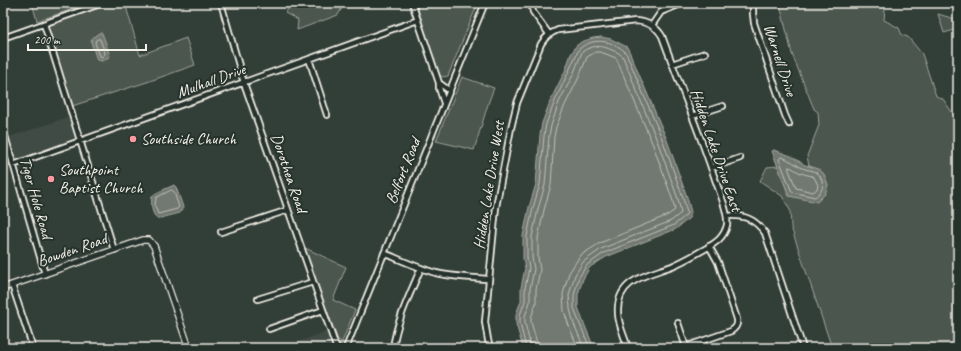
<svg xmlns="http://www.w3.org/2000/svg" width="961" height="351" viewBox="0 0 961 351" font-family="Caveat,sans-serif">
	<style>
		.built { fill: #404b44 }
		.green { fill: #4c564f; stroke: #a0a49c }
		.water { fill: #727972; stroke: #a6a9a1 }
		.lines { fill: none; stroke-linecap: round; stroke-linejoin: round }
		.shore { stroke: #c0c1b9; stroke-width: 1 }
		.minor-casing { stroke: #f4f1e8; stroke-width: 8 }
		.major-casing { stroke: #f4f1e8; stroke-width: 8 }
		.minor { stroke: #26332d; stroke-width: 4.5 }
		.major { stroke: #26332d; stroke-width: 5.5 }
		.poi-dot { fill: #ff9aa2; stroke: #26332d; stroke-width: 1.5 }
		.labels { text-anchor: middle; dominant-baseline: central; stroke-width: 4; stroke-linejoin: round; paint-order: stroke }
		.street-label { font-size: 16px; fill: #f4f1e8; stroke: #26332d }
		.poi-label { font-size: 16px; fill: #f4f1e8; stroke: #26332d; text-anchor: start }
	</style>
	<rect width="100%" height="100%" fill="#323e38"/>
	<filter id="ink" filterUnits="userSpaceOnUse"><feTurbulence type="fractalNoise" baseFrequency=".025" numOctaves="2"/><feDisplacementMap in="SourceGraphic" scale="8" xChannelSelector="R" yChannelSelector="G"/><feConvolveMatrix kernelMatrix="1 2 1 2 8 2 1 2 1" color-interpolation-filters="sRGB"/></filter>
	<g filter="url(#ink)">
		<path class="built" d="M71,116L78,140L16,162L14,161L7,138Z
			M328,331L333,348H281Z"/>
		<path class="green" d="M32,3H90L37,21Z
			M108,3H125L140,55L186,38L195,65L147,82L72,106L47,25L49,23Z
			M292,3H342L343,6L338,15L297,30L298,20L285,13Z
			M416,3H478L448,76L443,77L439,75Z
			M780,3H878L885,9L884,20L899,28L902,35L908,37L922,54L936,96L943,99L958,121V348H832L791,227L790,210L782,196L760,181L767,167L778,166L789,196L828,185C823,172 823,171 809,166L807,156L819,125L818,112L814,109L792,54L780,5Z
			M938,14L958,20V38L954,30L944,33Z
			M462,77L494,88L489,101L474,150L436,141Z
			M303,247L346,267L333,300L355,310L342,342L338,340Z"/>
		<path class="water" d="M99,33H102L105,41L110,56L103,61L97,60L91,42L92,38Z
			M601,37L611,39L627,47L630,53L667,140L687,197L691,212L690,217L687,220L676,229L606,257L590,267L583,279L578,294V307L583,321L594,348H523L516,324V314L521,301V288L525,268L523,259V236L529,207L536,184L540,135L542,123L551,99L565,71L571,54L576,46L581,42L593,38Z
			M774,150L791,156L805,165L809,166L820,170L824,174L828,185L825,194L817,202L789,196L772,151Z
			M174,185L176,187L183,207L180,213L157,219C151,212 151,205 152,196L156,193Z"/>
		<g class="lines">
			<path class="shore" d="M98,39H100L105,53L104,55L102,57L100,56L95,43L96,40Z
				M782,157C790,160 795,164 802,168C807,170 813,170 817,173C820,175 821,178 822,181C824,189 820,193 815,197L792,192L779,159L780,158Z
				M789,167C794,168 797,172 801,173C806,175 810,175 814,177L818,185L817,189L813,192L796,188L789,170Z
				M172,190L174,192L179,207L177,209L158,214L155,206L156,198Z
				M526,348L520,323V315L525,301V288L529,268L527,258V236L533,208L540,184L544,136L546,124L555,101L579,49C590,40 602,39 615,45C621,48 623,49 627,55L663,141L683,198L687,213L684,217L674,225L604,253L587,265L579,277L574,295V308L579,322L590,348
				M531,348L525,323V316L530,302V289L534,269L532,258V237L538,209L545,185L549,136L551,126L559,102L573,75L582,52C591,45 602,45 612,50C617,52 620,53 623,57L658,143L678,199L681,213L671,221L601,249L583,262L575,275L569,295L570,309L574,324L584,348
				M537,348V343L531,322V318L536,303V289L540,270L538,257V238L544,210L551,185L554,137L556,127L565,105L579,77L587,57L596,52H600L606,54L616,58L617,60L653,145L673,201L675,210L668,215L600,243L581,255L578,259L569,273L563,294L564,311L569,326L578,348"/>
			<g class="minor-casing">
				<path id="minor" d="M221,3L244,83L336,347L339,348
					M412,3L439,83L450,91
					M531,3L533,12L549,34
					M753,3V14L754,23L785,115L789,124
					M44,24L114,250
					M652,25L661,12L683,3
					M3,38L103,3
					M309,59L327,115
					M672,64L705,53
					M439,83V88L444,103
					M692,116L723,106
					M3,129L45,274
					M13,165L418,20
					M711,168L740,158
					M727,216C745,215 755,219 765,233L803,348
					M221,232L288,210
					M384,253C401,260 418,268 436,273C453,277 472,278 489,279
					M12,285L33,348
					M258,299L313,282
					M678,323L686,347
					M269,329L323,310
					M346,348L485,3
					M393,348C397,320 410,294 421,268
					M490,348L488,340L485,322L496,207L511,128L517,103L541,44C545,37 550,33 558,30L636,21C648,22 656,26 662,36C679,83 698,129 714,176C718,189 729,212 727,225C724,238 715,243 705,249C694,255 684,261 672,266C648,275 616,279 618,313C618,324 625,338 628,348
					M682,348L731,331C736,328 738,325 737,319L718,262L709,246"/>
			</g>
			<g class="major-casing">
				<path id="major" d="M3,288L143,240H149L154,246L189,348"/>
			</g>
			<use href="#minor" class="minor"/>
			<use href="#major" class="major"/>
		</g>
	</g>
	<g class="poi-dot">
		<circle cx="133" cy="139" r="4"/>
		<circle cx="51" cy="179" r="4"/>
	</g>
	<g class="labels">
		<g class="street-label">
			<text transform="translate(780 60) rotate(72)">Warnell Drive</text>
			<text transform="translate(211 81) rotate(-20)">Mulhall Drive</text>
			<text transform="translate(716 150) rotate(71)">Hidden Lake Drive East</text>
			<text transform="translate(403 171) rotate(-68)">Belfort Road</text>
			<text transform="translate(289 173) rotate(71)">Dorothea Road</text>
			<text transform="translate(489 185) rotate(-81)">Hidden Lake Drive West</text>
			<text transform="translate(36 198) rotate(74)">Tiger Hole Road</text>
			<text transform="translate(72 250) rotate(-19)">Bowden Road</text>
		</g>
		<g class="poi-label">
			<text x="141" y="139">Southside Church</text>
			<text x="59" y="170">Southpoint<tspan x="59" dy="18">Baptist Church</tspan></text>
		</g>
	</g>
	<rect width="961" height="351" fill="none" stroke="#26332d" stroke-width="16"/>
	<rect x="8" y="8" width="945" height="335" fill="none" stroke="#f4f1e8" stroke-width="1.5" filter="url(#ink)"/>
	<path d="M28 44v6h118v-6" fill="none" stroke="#f4f1e8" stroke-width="2"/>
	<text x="34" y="44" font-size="12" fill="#f4f1e8" stroke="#26332d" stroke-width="3" paint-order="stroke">200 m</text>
</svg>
